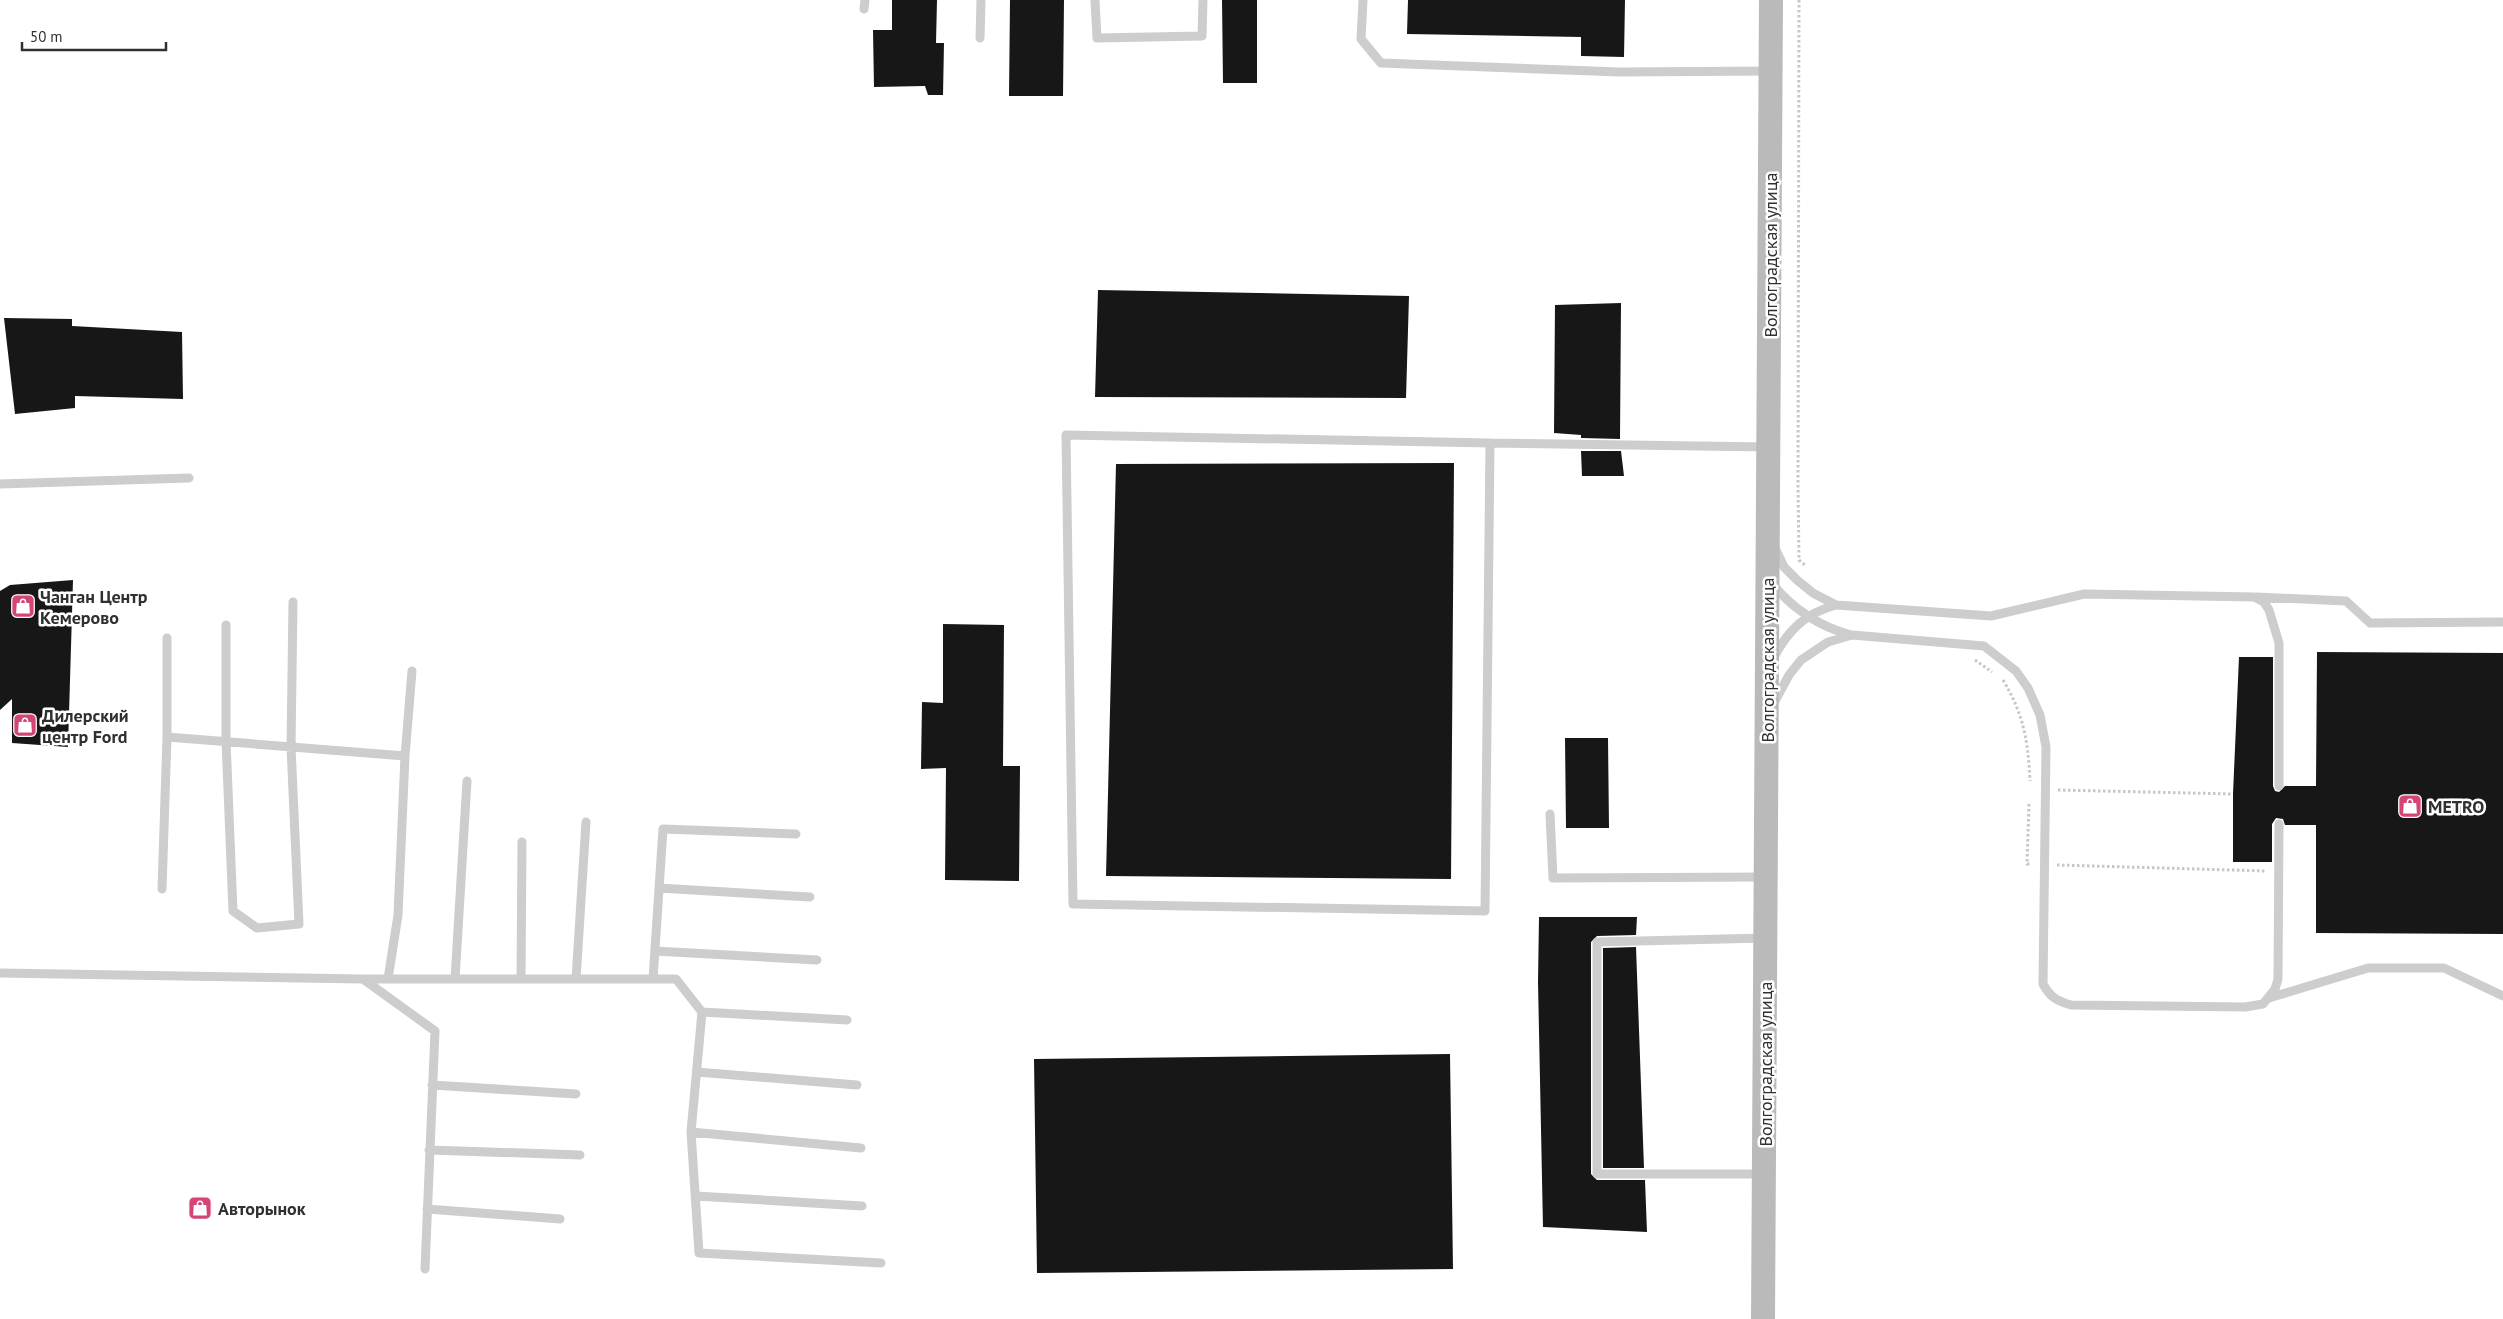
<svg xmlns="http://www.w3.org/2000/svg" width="2503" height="1319" viewBox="0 0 2503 1319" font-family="'PT Sans',sans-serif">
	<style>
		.building { fill: #171717 }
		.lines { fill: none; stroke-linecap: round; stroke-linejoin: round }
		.path { stroke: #c7c7c7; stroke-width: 3; stroke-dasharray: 2.5 2.5; stroke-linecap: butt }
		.service { stroke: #cdcdcd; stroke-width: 9 }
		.secondary { stroke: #bababa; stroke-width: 24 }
		.labels { text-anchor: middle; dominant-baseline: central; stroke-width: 5; stroke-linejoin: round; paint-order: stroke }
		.street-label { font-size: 18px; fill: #303030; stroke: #fff }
		.poi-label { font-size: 18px; font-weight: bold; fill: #303030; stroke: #fff; text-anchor: start }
	</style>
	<rect width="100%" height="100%" fill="#fff"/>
	<path class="building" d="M892,0H937L936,43H944L943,95H928L925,86L874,87L873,30H892Z
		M1010,0H1064L1063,96H1009Z
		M1222,0H1257V83H1223Z
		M1408,0H1625L1624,57L1581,56V37L1407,34Z
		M1098,290L1409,296L1406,398L1095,397Z
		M1621,303L1620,439L1581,438V435L1554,433L1555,305Z
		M4,318L72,319V326L182,332L183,399L75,396V408L15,414Z
		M1581,451H1621L1624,476H1582Z
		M1454,463L1451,879L1106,876L1116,464Z
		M73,580L68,747L12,743V699L0,710V591L10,585Z
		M943,624L1004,625L1003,766H1020L1019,881L945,880L946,768L921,769L922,702L943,703Z
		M2317,652L2503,653V934L2316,933V825H2285L2283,819L2276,818L2272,824V862H2233V794L2239,657H2273V786L2275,791L2279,792L2285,786H2316Z
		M1565,738H1608L1609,828H1566Z
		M1539,917H1637L1636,935L1597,936L1591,942V1174L1597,1180H1645L1647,1232L1543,1227L1538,982Z
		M1636,947L1644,1168H1603V948Z
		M1450,1054L1453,1269L1037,1273L1034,1059Z"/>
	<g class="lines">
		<path class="path" d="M1799,0L1798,486L1799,560L1806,566
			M1975,660L1992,672
			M2003,680C2024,715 2028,741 2030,781
			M2058,790L2233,794
			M2029,804L2027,864H2031
			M2057,865L2266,871"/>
		<path class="service" d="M1095,0L1097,38L1202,36L1203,0
			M1363,0L1361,39L1381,63L1620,72L1770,71
			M864,9L865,0
			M980,38L981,0
			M1490,443L1066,435L1073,904L1485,911L1490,443L1768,447
			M0,484L189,478
			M1775,548L1784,567L1797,580L1813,593L1836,605L1991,616L2084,594L2254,597L2264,602L2269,610L2279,643V786
			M1772,583C1791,608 1820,627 1851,635
			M2257,597L2346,601L2370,623L2503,622
			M226,625V741L233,911L257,928L299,924L291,747L293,602
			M167,638V737L405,756L398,915L388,979
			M1774,657C1789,629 1806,613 1836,605
			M1774,703L1789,675L1801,660L1828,642L1852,635L1984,646L2016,671L2028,688L2040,715L2046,747L2043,984C2050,997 2057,1001 2071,1005L2245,1007L2263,1004L2275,989L2278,979L2279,824
			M405,756L412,671
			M1550,814L1553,878L1766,877
			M659,888L810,897
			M162,889L167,737
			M655,951L817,960
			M0,973L363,979L435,1031L425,1269
			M363,979H676L702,1012L691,1132L699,1253L881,1263
			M455,979L467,781
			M521,979L522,842
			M576,979L586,822
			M653,979L663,829L796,834
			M2269,998L2368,968H2444L2503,996
			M702,1012L847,1020
			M697,1072L857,1085
			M432,1085L576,1094
			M691,1132L861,1148
			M429,1150L580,1155
			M1763,1174H1597V942L1765,938
			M696,1196L862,1206
			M427,1209L560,1219"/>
		<path class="secondary" d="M1763,1319L1771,0"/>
	</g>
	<defs>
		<g id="shop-square" transform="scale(1.25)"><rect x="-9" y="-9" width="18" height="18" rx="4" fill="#d44577" stroke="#fff"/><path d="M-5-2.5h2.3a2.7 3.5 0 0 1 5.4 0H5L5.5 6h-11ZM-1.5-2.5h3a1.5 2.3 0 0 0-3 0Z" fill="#fff"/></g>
	</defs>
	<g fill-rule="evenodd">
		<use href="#shop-square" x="23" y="606"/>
		<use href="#shop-square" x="25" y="725"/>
		<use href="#shop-square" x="2410" y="806"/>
		<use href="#shop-square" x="200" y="1208"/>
	</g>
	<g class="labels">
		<g class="street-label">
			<text transform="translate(1770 255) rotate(-90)">Волгоградская улица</text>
			<text transform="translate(1767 660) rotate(-90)">Волгоградская улица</text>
			<text transform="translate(1765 1064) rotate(-90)">Волгоградская улица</text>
		</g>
		<g class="poi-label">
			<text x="40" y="596">Чанган Центр<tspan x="40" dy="21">Кемерово</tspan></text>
			<text x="42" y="715">Дилерский<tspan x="42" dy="21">центр Ford</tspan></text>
			<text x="2428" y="806">METRO</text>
			<text x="218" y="1208">Авторынок</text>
		</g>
	</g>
	<path d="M22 42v8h144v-8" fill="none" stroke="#303030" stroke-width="2.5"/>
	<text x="30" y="42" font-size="15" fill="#303030" stroke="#ffffff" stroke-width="4" paint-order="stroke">50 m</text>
</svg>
